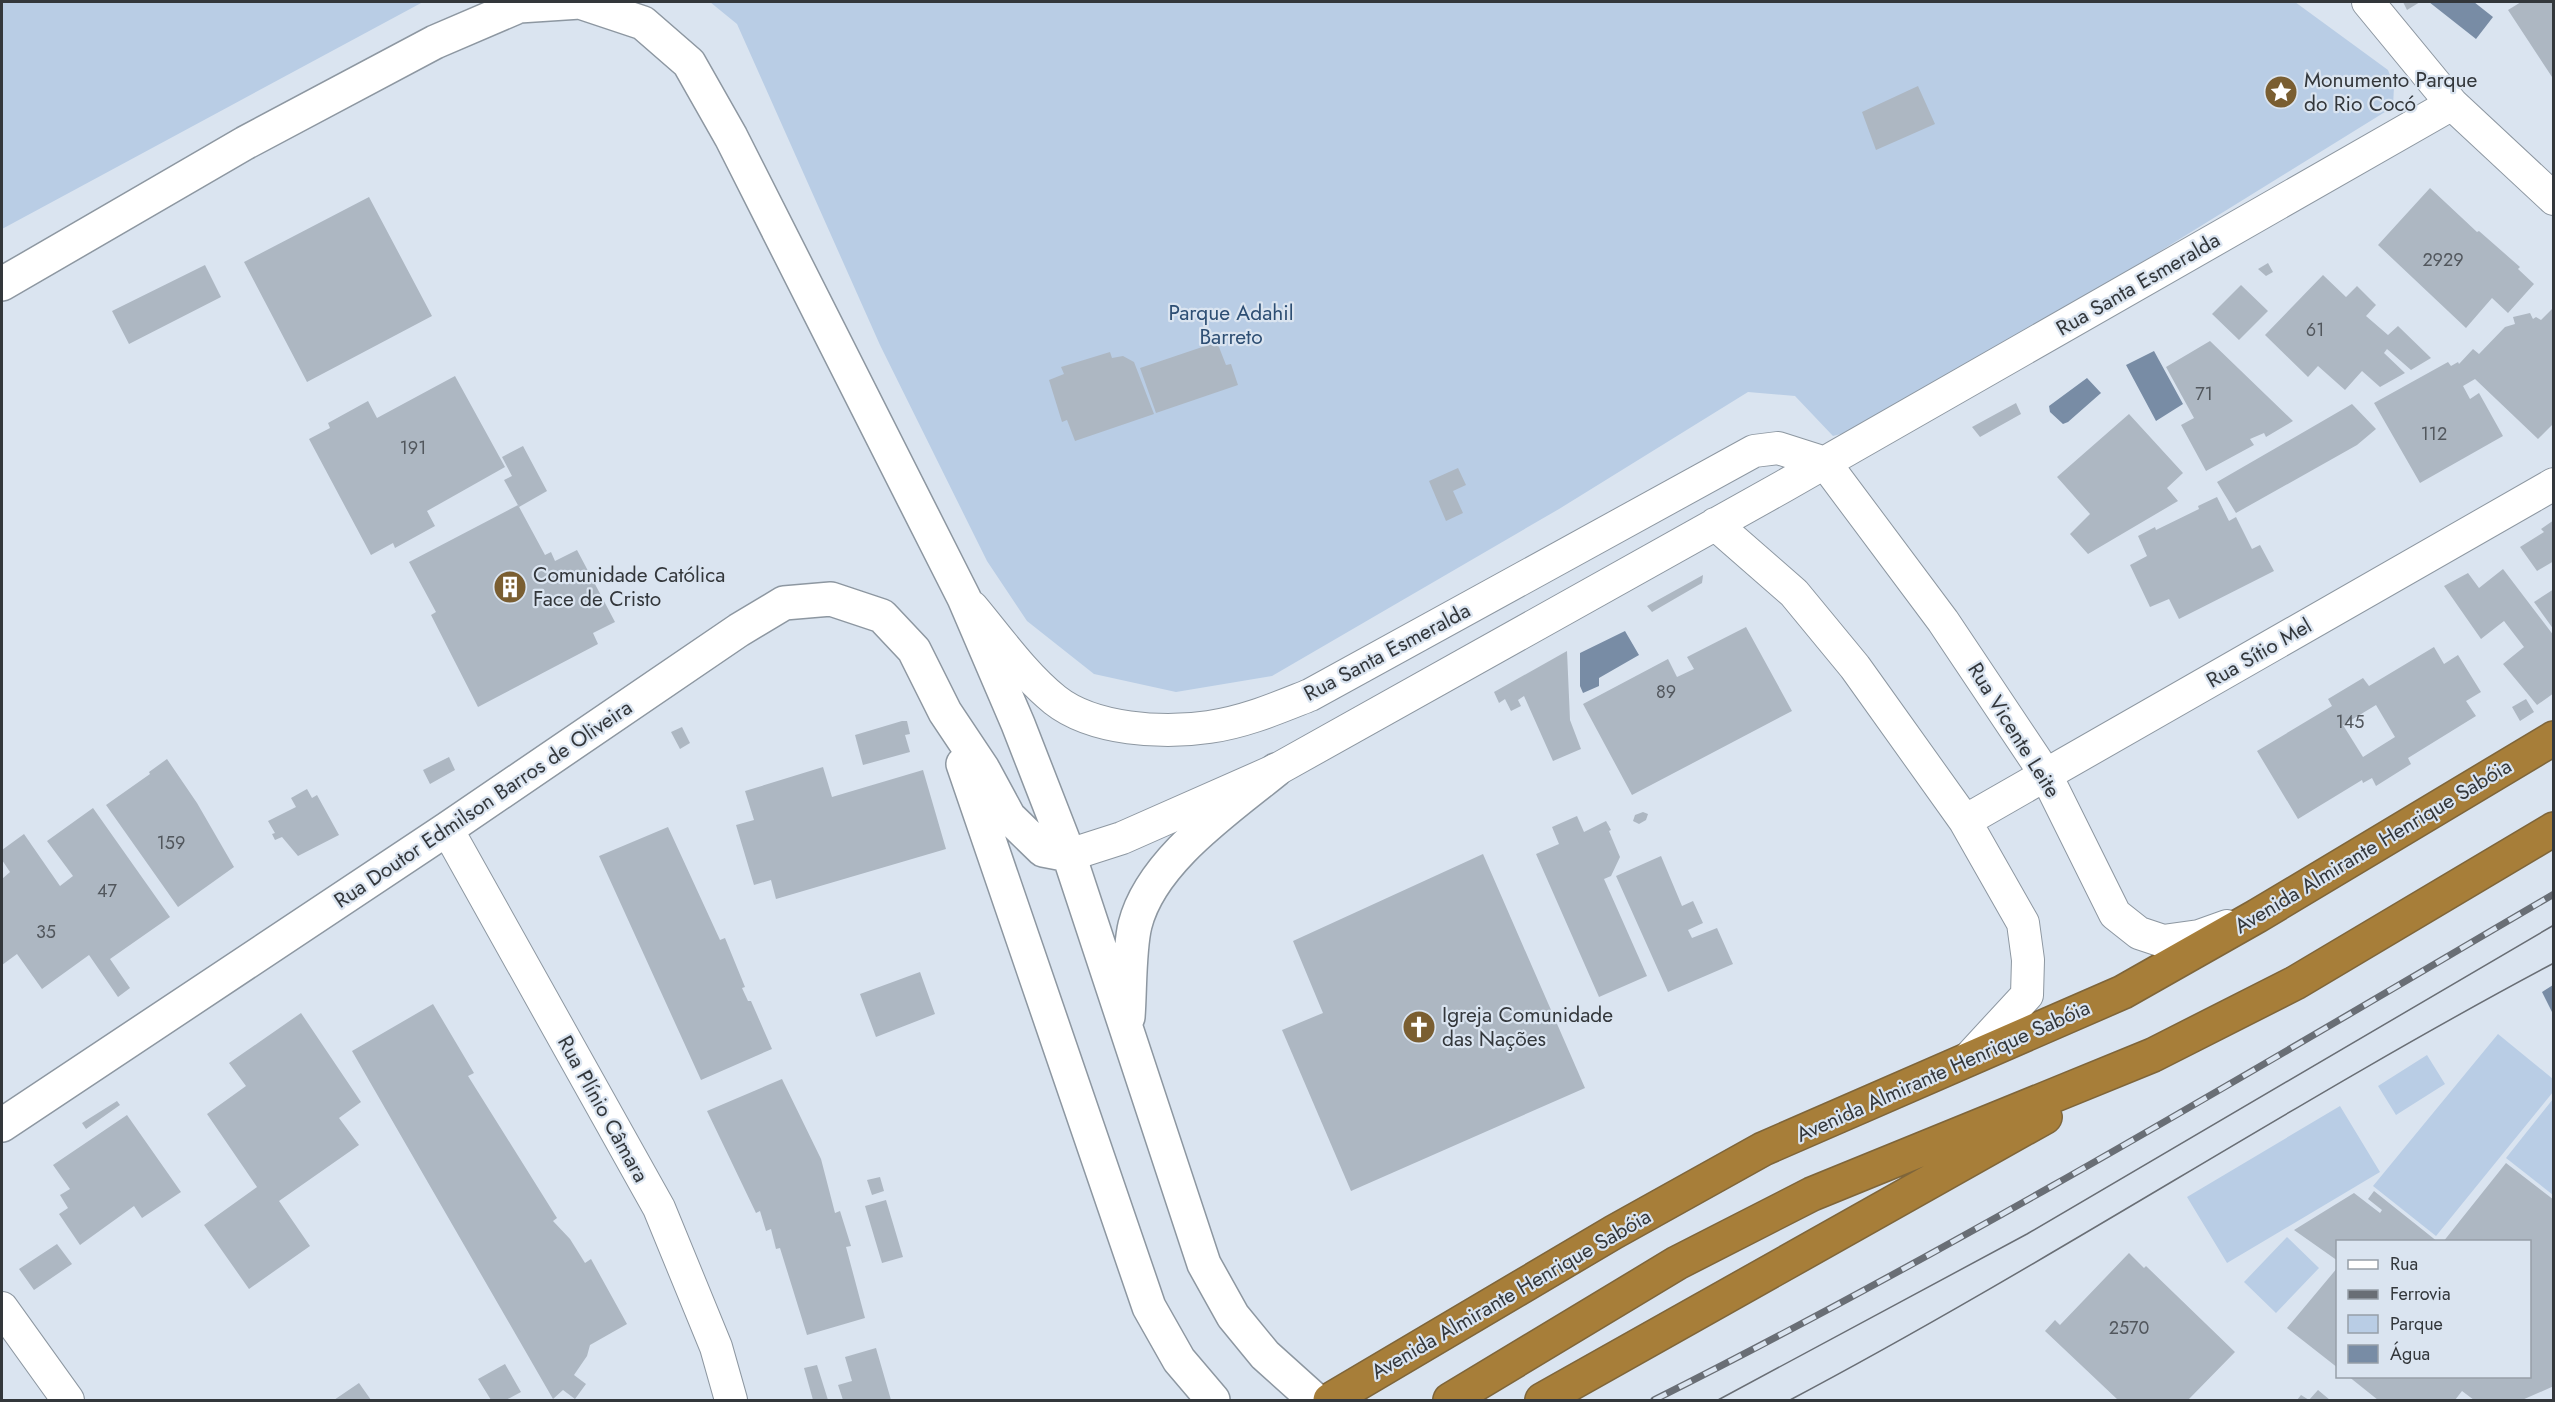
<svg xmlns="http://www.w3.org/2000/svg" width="2555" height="1402" viewBox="0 0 2555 1402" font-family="Jost,sans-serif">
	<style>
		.green { fill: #b9cde5 }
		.water { fill: #788ca5 }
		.building { fill: #adb7c2; fill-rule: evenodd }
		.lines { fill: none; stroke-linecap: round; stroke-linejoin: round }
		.street-casing { stroke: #8d97a1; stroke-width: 34 }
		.secondary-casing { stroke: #8d97a1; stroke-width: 36 }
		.highway-casing { stroke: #7e653a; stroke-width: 36 }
		.street { stroke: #fff; stroke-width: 32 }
		.secondary { stroke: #fff; stroke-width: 33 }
		.highway { stroke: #a77e39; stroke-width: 33 }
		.tram { stroke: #696e75; stroke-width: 1.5 }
		.rail-casing { stroke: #696e75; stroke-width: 7 }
		.rail { stroke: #dae4f0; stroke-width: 4.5; stroke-dasharray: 14; stroke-linecap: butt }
		.labels { text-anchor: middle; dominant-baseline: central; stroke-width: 4.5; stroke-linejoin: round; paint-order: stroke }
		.number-label { font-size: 18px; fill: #52575d }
		.poi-label { font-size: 21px; fill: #33373b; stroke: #dae4f0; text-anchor: start }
		.street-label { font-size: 21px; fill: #33373b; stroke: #dae4f0 }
		.park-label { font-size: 21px; fill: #2d4e73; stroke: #dae4f0 }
	</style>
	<rect width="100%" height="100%" fill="#dae4f0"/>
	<path class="green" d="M2,2H423L2,229Z
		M710,2H2295L2388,70L2394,86L2393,107L1881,424L1833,436L1795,396L1748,392L1559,509L1272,676L1176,692L1094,674L1027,621L987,561L880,345L737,24Z
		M2498,1034L2553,1079V1092L2436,1236L2373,1186Z
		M2427,1055L2445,1084L2396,1115L2378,1086Z
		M2553,1099V1195L2506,1158Z
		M2340,1106L2380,1172L2227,1263L2187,1197Z
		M2287,1237L2319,1268L2276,1313L2244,1282Z"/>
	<path class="water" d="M2429,2H2474L2493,17L2476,39Z
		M2154,351L2183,404L2156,421L2126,365Z
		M2087,378L2101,393L2068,422L2063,424L2050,412L2049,406Z
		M1625,631L1639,655L1599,678V686L1583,693L1580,686V653Z
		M2553,985V1014L2542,992Z"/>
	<path class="building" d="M2403,2H2420L2407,10Z
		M2521,2H2554V80L2508,10Z
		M1918,86L1935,124L1876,150L1862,112Z
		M2430,188L2477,232L2479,231L2520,267L2518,269L2534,284L2508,313L2492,298L2466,328L2378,245Z
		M369,197L432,316L307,382L244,262Z
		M2268,263L2273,272L2266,276L2258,269Z
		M205,265L221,297L129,344L112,311Z
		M2323,275L2346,297L2357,286L2376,305L2366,316L2388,335L2398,326L2431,358L2411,370L2387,349L2384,353L2405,373L2380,387L2362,371L2345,390L2318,366L2308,377L2265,335Z
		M2241,285L2268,311L2239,340L2212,314Z
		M2554,307V423L2538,439L2475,379L2463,386L2470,399L2479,393L2503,436L2420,483L2374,403L2448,362L2451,366L2458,362L2459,364L2473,349L2479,354L2505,327L2515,324L2513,317L2530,313L2533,319L2536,317L2541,320Z
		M2210,341L2293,421L2266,437L2264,433L2250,439L2254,445L2206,471L2181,425L2194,418L2166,367Z
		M1217,342L1226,365L1231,364L1238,385L1156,413L1140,368Z
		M1110,352L1112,358L1123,356L1134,362L1154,414L1075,441L1067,420L1062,422L1049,380L1064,374L1061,367Z
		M455,376L505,467L427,511L435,526L395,548L393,543L371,555L309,439L330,428L328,423L368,401L377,418Z
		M2016,403L2021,414L1980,437L1972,427Z
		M2352,404L2376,429L2357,445L2236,513L2217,482Z
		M2129,414L2183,473L2167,488L2178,501L2088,554L2070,534L2090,514L2057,477Z
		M523,446L547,491L519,507L504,480L512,476L502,457Z
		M1458,468L1466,485L1453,491L1463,513L1446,521L1429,481Z
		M2217,497L2229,521L2236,517L2252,549L2260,545L2274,571L2179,619L2169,599L2150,607L2130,565L2147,556L2138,536L2155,527L2156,530L2199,509L2198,506Z
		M518,505L545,555L551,552L555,561L577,550L615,622L593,633L598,644L478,707L431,615L436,612L409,562Z
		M2554,520V561L2537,571L2520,547L2544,532L2541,529Z
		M2503,569L2554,636V693L2537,705L2503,664L2524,647L2504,621L2481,639L2444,586L2468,573L2479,588Z
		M1703,575L1702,583L1652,612L1647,606Z
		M2554,589V630L2534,602Z
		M1746,627L1792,711L1632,795L1583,704L1668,659L1677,677L1694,669L1687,657Z
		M2434,647L2444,664L2458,655L2481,692L2466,701L2476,716L2408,758L2411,764L2376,786L2372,778L2363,783L2362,780L2298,819L2257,751L2332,706L2328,699L2363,678L2369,686ZM2376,705L2395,737L2363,757L2343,725Z
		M1567,651L1570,720L1581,749L1553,761L1524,696L1518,700L1521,706L1511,711L1505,699L1499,703L1494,692Z
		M2526,699L2534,712L2520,721L2512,707Z
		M902,721H907L910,734L905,735L910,752L863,765L855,735Z
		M682,727L690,743L680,749L671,732Z
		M449,757L455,770L430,784L423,770Z
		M167,759L197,803L234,867L178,907L106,805L150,774L149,772Z
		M823,767L832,797L923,770L946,849L776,899L771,880L754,885L736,825L754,820L745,791Z
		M307,789L312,798L317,795L339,835L298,856L282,837L275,840L272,834L275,833L268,821L296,807L291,798Z
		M93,808L170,917L110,959L130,988L118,997L89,955L42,989L17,954L2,965V879L10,872L2,860V850L24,834L60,886L73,876L47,841Z
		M1643,812L1648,814L1646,820L1639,824L1633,821L1635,815Z
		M1577,816L1584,832L1606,821L1611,830L1609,831L1620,857L1611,876L1604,879L1647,976L1599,997L1536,854L1559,844L1552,827Z
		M668,827L720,940L725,938L745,987L742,988L748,1001H751L772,1049L701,1080L599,856Z
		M1483,854L1585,1088L1351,1191L1282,1030L1323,1013L1293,941Z
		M1661,856L1682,906L1693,901L1703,923L1688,930L1692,938L1717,928L1733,964L1668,992L1616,876Z
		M920,972L935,1014L876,1037L860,994Z
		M433,1004L474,1073L468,1076L557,1218L553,1221L570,1239L585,1263L591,1259L627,1324L590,1345L587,1356L574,1375L586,1384L575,1399L563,1390L553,1399L352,1051Z
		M301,1013L361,1102L339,1118L359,1145L279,1201L310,1246L249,1289L204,1225L257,1187L207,1114L246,1086L229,1063Z
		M782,1079L821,1159L835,1213L840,1211L851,1246L846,1247L865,1318L807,1335L780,1248L776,1249L771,1229L766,1231L760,1211L756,1213L707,1111Z
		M117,1101L120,1105L86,1129L82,1123Z
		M127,1115L181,1192L142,1218L134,1206L80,1245L59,1214L68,1208L60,1195L70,1189L53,1165Z
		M2506,1163L2554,1200V1386L2522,1400H2474L2462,1391L2455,1400H2378L2348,1376H2530V1242H2443Z
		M880,1177L884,1191L872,1195L867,1180Z
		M2374,1191L2438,1242H2338V1261L2294,1230L2354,1193L2380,1213L2382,1210L2368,1199Z
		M886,1200L903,1257L882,1263L865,1206Z
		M57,1244L72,1264L34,1290L19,1269Z
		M2129,1253L2144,1268L2146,1266L2235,1352L2188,1400H2118L2045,1331L2055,1320L2060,1325Z
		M2338,1267V1368L2287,1328Z
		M876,1348L891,1400H843L838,1385L852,1381L845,1357Z
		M505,1364L521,1392L506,1400H491L478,1379Z
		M817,1365L828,1400H813L804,1368Z
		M359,1383L371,1400H334Z
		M2318,1390L2330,1400H2309Z
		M2301,1395L2309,1400H2297Z"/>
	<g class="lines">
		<g class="street-casing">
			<path id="street" d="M2368,2L2452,104L2554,199
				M1825,463L1943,621L2046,775L2115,914L2139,933L2163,941L2199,936L2227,926
				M1715,524L1794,593L1855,667L1965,821L2023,923L2028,960L2027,995L1967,1060
				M972,607C998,638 1023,674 1055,700C1093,730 1163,734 1209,727C1245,722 1277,708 1310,695L1754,451L1778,448L1825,463
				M1965,821L2554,484
				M447,829L659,1208L716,1347L731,1400
				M1069,855L1122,838L1276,770L1784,486L2452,104
				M2,1308L68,1400"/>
		</g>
		<g class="secondary-casing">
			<path id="secondary" d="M2,284L245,143L435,42L519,6L580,2L643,23L689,63L731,137L964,598L1018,724L1069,855L1204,1264L1233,1316L1265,1355L1315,1400
				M963,764L1149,1307L1179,1360L1213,1400
				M1128,1017C1130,991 1129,949 1135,925C1151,861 1227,810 1276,770
				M2,1125L447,829L739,630L784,603L831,599L882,616L914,650L945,712L983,769L1009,817L1043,850L1069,855"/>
		</g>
		<g class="highway-casing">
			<path id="highway" d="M1330,1400L1614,1232L1763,1149L2123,992L2257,916L2554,738
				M1450,1400L1677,1263L1812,1194L2153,1055L2295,983L2554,829
				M1542,1400L2045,1117"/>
		</g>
		<use href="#street" class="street"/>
		<use href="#secondary" class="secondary"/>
		<use href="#highway" class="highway"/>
		<path class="tram" d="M1718,1400L2027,1234L2554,925
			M1790,1400C2049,1263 2294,1101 2554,963"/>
		<g class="rail-casing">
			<path id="rail" d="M1654,1400C1962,1245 2257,1068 2554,894"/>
		</g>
		<use href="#rail" class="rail"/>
	</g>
	<defs>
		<g id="sight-disc" transform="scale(1.725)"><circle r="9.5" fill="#7a5e31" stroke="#dae4f0"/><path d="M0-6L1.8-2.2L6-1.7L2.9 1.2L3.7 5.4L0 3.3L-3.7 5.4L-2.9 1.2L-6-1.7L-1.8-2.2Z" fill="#fff"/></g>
		<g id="building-disc" transform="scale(1.725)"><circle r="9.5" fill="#7a5e31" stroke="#dae4f0"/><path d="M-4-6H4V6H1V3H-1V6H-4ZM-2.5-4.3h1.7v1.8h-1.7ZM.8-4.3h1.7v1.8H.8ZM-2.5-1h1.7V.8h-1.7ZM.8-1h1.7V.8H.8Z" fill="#fff"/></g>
		<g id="church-disc" transform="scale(1.725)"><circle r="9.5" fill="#7a5e31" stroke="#dae4f0"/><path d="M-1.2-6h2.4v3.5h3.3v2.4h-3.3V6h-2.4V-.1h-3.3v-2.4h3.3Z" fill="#fff"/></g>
	</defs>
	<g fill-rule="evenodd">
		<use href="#sight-disc" x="2281" y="92"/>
		<use href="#building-disc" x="510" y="587"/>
		<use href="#church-disc" x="1419" y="1027"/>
	</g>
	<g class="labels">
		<g class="number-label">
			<text x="2443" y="260">2929</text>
			<text x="2315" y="330">61</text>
			<text x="2204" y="394">71</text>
			<text x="2434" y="434">112</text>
			<text x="413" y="448">191</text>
			<text x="1666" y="692">89</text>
			<text x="2350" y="722">145</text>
			<text x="171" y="843">159</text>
			<text x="107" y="891">47</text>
			<text x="46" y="932">35</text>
			<text x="2129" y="1328">2570</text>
		</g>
		<g class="poi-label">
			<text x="2304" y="80">Monumento Parque<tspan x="2304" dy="24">do Rio Cocó</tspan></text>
			<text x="533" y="575">Comunidade Católica<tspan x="533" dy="24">Face de Cristo</tspan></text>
			<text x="1442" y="1015">Igreja Comunidade<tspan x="1442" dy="24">das Nações</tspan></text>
		</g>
		<g class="street-label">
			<text transform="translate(2138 284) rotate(-30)">Rua Santa Esmeralda</text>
			<text transform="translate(1387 652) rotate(-28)">Rua Santa Esmeralda</text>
			<text transform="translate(2259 653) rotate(-30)">Rua Sítio Mel</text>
			<text transform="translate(2014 730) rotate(58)">Rua Vicente Leite</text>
			<text transform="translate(483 804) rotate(-34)">Rua Doutor Edmilson Barros de Oliveira</text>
			<text transform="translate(2373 846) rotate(-31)">Avenida Almirante Henrique Sabóia</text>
			<text transform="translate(1943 1071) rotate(-24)">Avenida Almirante Henrique Sabóia</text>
			<text transform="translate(603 1109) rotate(61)">Rua Plínio Câmara</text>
			<text transform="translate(1511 1294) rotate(-30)">Avenida Almirante Henrique Sabóia</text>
		</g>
		<g class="park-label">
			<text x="1231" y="313">Parque Adahil<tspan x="1231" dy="24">Barreto</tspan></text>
		</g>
	</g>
	<rect width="2555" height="1402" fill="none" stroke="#33373b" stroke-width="6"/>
	<rect x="2336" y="1240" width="195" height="138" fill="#dae4f0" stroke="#979fa8" stroke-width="1.5"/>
	<rect x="2348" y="1260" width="30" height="9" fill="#ffffff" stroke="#979fa8" stroke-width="1.5"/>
	<text x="2390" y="1270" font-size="18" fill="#33373b">Rua</text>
	<rect x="2348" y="1290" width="30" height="9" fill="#696e75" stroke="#979fa8" stroke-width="1.5"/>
	<text x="2390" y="1300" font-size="18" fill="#33373b">Ferrovia</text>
	<rect x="2348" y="1315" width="30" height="18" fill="#b9cde5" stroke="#979fa8" stroke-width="1.5"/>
	<text x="2390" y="1330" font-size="18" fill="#33373b">Parque</text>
	<rect x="2348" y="1345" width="30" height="18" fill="#788ca5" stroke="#979fa8" stroke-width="1.5"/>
	<text x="2390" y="1360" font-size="18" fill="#33373b">Água</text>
</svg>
